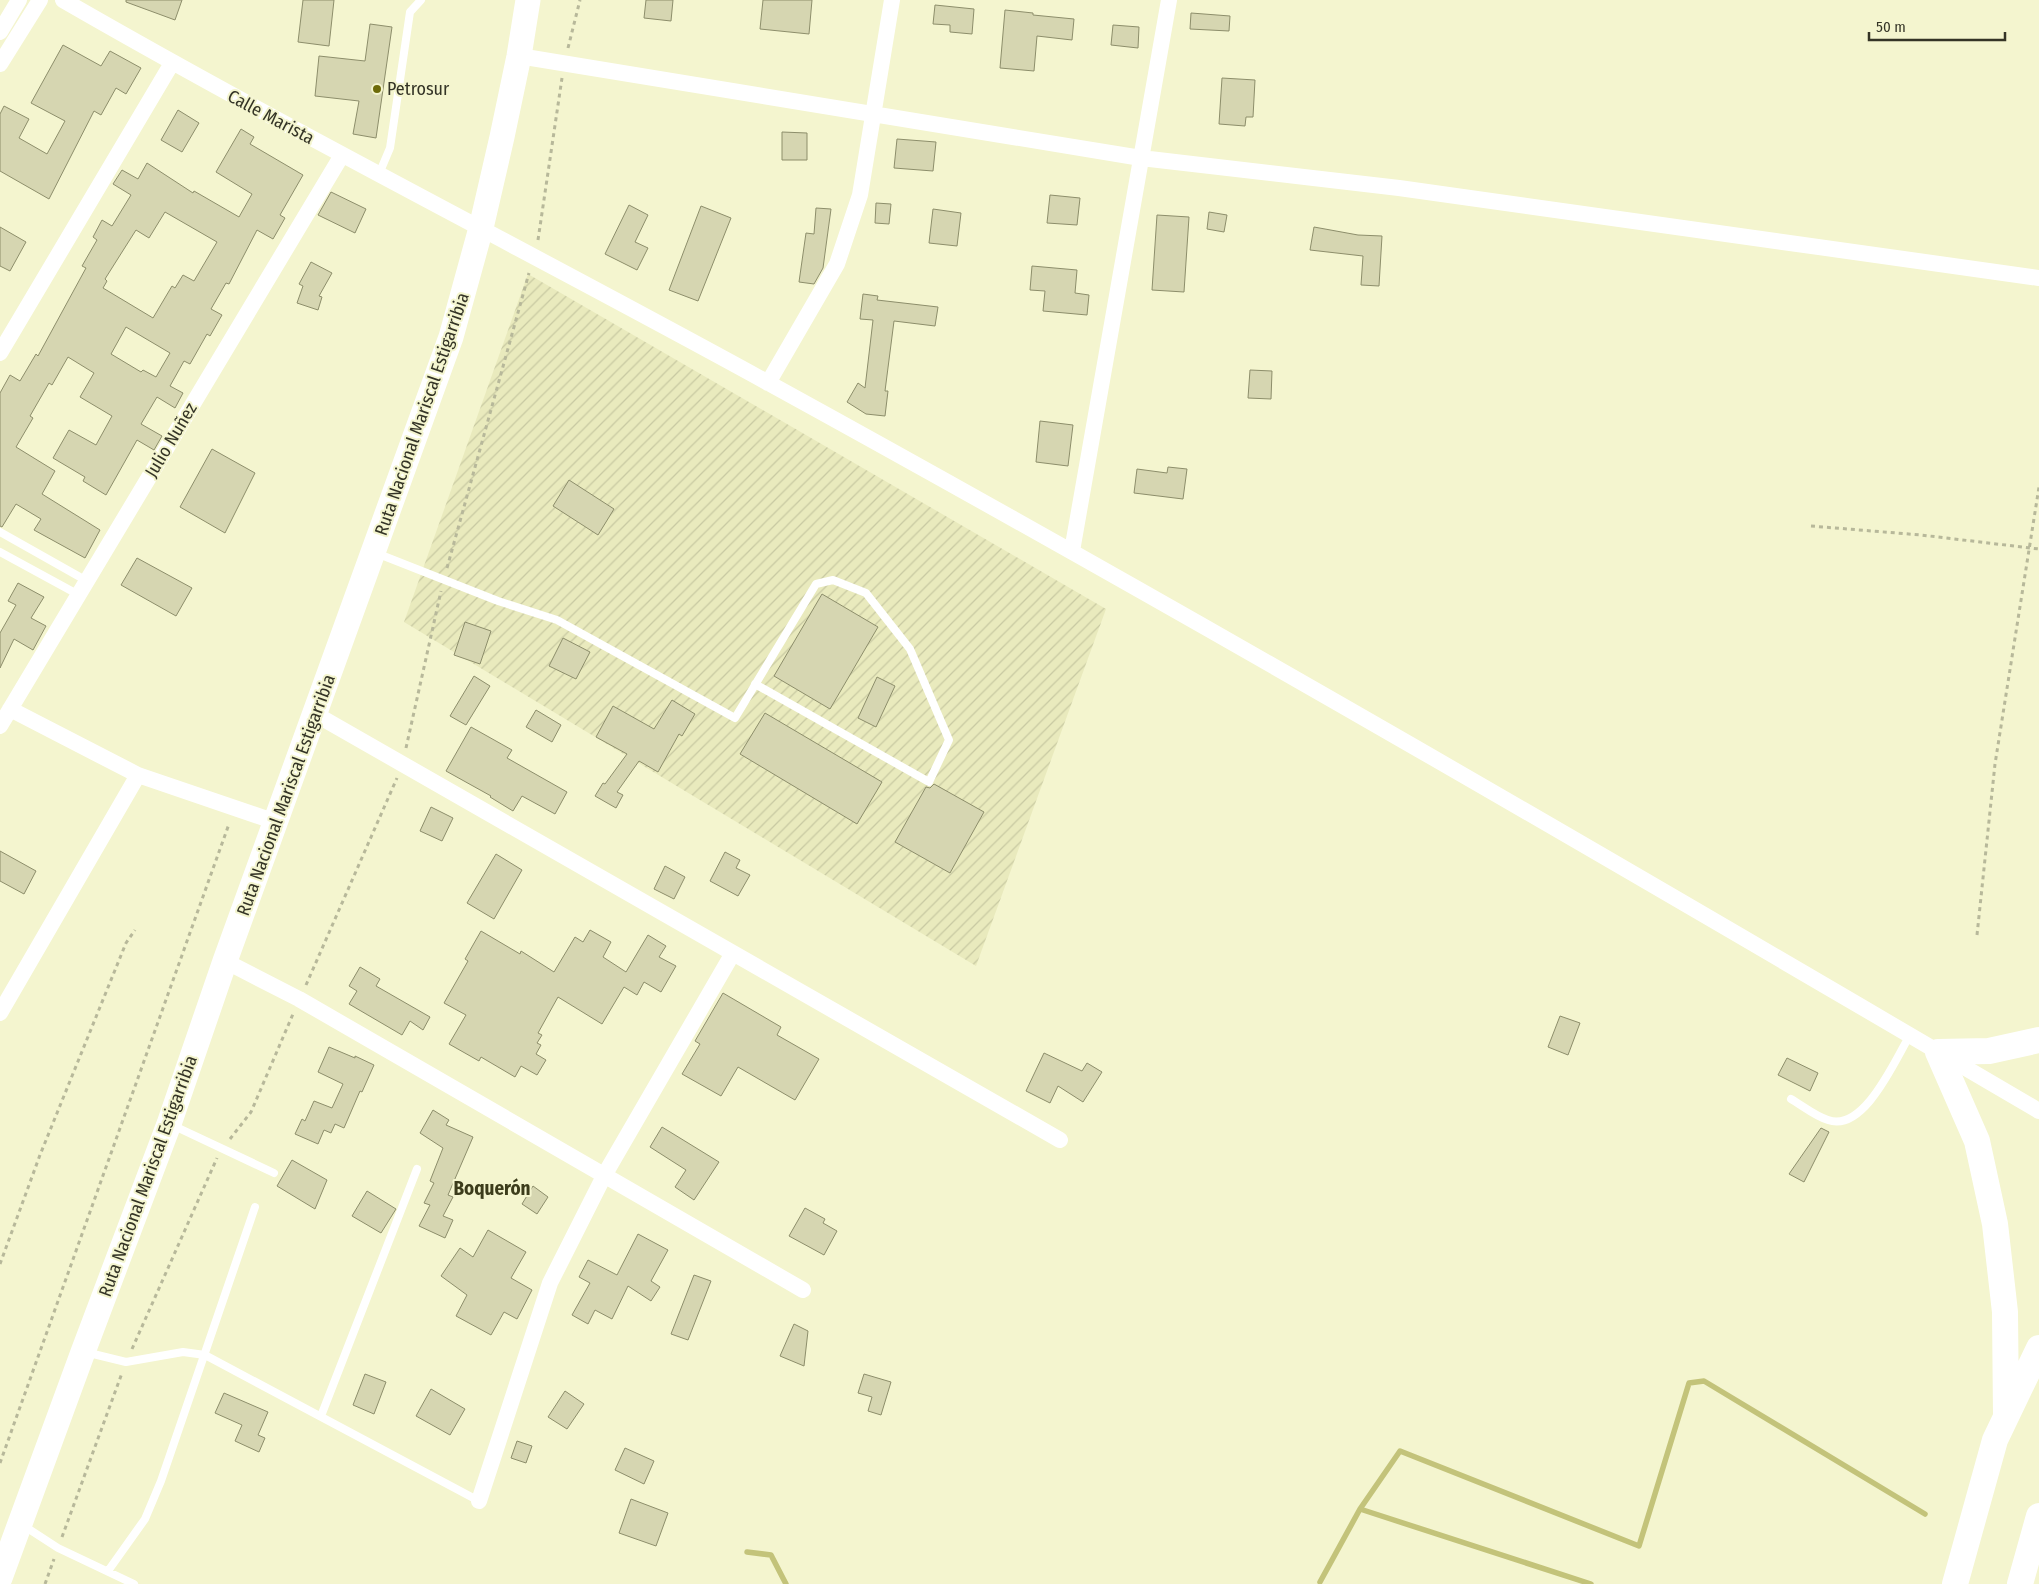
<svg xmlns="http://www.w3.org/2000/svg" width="2039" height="1584" viewBox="0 0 2039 1584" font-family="'Fira Sans Condensed',sans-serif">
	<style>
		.industrial { fill: url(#industrial-furrows) }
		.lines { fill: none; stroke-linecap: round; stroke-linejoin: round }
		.stream { stroke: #c3c37a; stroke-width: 5.5 }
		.building { fill: #d6d6b1; stroke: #8d8e6b; fill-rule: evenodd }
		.path { stroke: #b7b89a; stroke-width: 3; stroke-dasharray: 4 4; stroke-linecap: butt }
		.service { stroke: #fff; stroke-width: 8 }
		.minor { stroke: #fff; stroke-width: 16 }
		.primary { stroke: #fff; stroke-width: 25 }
		.trunk { stroke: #fff; stroke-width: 26 }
		.poi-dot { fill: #6d6b09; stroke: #f4f5cf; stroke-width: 2 }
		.labels { text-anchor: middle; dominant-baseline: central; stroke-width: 4; stroke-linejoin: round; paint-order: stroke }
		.poi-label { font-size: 18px; fill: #343426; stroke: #f4f5cf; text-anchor: start }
		.street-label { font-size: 18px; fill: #343426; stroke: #f4f5cf }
		.neighbourhood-label { font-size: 19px; font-weight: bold; fill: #3c3c1b; stroke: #f4f5cf }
	</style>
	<defs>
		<pattern id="industrial-furrows" width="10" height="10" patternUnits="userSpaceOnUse" patternTransform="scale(1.25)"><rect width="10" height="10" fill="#e9eabd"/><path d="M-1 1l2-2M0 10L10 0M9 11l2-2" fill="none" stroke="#c8c9a2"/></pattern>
	</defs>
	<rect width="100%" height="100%" fill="#f4f5cf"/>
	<path class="industrial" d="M528,274L1106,609L976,966L404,622Z"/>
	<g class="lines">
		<path class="stream" d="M1360,1509L1591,1584
			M747,1552L771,1555L786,1584
			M1320,1582L1360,1509L1400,1451L1639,1546L1689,1383L1704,1381L1925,1514"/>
	</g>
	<path class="building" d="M126,0H182L175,20L126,2Z
		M303,0H334L329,46L298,42Z
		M646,0H673L671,21L644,18Z
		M763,0H812L809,34L760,29Z
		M935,5L974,9L972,34L950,32V25L933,24Z
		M1005,10L1033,13V15L1074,19L1072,40L1037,36L1034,71L1000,68Z
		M1191,13L1230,16L1229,31L1190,29Z
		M370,24L392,27L376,138L353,134L359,101L315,96L319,56L365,61Z
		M1113,25L1139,27L1138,48L1111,45Z
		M63,45L101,66L110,51L141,68L126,94L116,88L101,115L94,111L49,199L0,171V114L4,106L29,119L19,138L47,154L65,121L31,103Z
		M1222,78L1255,80L1253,117H1246L1245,126L1219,124Z
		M178,110L199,123L182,152L161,140Z
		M241,129L254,137L250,144L303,175L280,215L285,218L273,239L257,230L229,284L226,283L211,309L222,315L210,336L207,334L190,364L184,361L170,386L183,393L175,408L157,397L141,424L162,436L154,450L137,440L106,495L83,481L85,477L53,458L69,430L96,445L112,416L80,397L94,373L68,357L52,385L49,383L30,416L33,418L16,447L55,471L42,494L100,530L85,558L34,530L41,519L16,504L2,527L0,526V393L10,375L20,381L36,354L38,356L86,268L82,266L97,240L93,237L102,220L112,226L131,195L113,184L122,170L138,179L147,163L193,193L194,191L239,217L252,194L216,172ZM165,212L217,242L194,281L183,275L175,288L172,286L153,318L103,288L107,281L105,279L136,230L149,238ZM126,327L170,353L156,377L143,370L141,372L111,354Z
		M782,132L807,133V160H782Z
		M897,139L936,142L933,171L894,168Z
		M331,192L366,209L355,233L318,215Z
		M1050,195L1080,198L1077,225L1047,223Z
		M876,203L891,204L889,224L875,223Z
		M629,205L648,215L635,242L648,248L637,270L605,254Z
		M701,206L731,218L698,301L669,290Z
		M816,208L831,209L823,268L814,284L799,282L806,233L814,234Z
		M933,209L961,213L957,246L929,243Z
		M1209,212L1227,215L1224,232L1207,229Z
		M1157,215L1189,217L1184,292L1152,290Z
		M0,227L26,242L10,271L0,266Z
		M1314,227L1358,235L1382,236L1379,286L1361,285L1363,256L1310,250Z
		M311,262L332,273L319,296L322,297L318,310L297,303L303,286L299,284Z
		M1032,266L1077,270L1075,293L1089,295L1087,315L1043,311L1045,291L1030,290Z
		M863,294L878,296L877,300L938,307L935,326L894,321L885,391H888L885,416L866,414L847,402L858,383L865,388L873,320L860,319Z
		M1250,370L1272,371L1271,399L1248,398Z
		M1040,421L1073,425L1068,466L1036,462Z
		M212,449L255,473L225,533L180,507Z
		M1168,467L1187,469L1183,499L1134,493L1137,469L1167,473Z
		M569,480L614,509L598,535L553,506Z
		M137,558L192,588L176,616L121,585Z
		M18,583L44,597L31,618L46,626L33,650L14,639L0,668V633L16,605L8,601Z
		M822,594L878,627L830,709L774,676Z
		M465,622L491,631L480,664L454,655Z
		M563,638L590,652L576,679L549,666Z
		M474,676L490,686L466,725L450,716Z
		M877,677L895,686L876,727L858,718Z
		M672,700L695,714L682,736L679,734L658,772L639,761L617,792L623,795L616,808L595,796L603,783L605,784L627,754L596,737L613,706L654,729Z
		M536,710L561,725L552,742L526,727Z
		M765,713L882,782L857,824L740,754Z
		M471,727L512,750L507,758L567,792L555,814L522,796L513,811L490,797L491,796L446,771Z
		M934,784L984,812L950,873L895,842L926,787L930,788Z
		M431,807L453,818L442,841L420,831Z
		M0,851L36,871L24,894L0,881Z
		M725,852L740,860L736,868L750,875L738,896L710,881Z
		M496,854L522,870L494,919L467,903Z
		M665,866L685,877L674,899L654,889Z
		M590,930L611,942L603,957L626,972L648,935L666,946L659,957L676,966L661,992L644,982L637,995L624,987L602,1024L558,997L538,1033L542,1035L537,1043L541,1045L536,1054L546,1060L537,1075L521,1066L515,1077L481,1057L479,1061L449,1044L466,1015L444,1003L468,961L465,959L481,931L520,954L521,951L554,972L575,937L583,942Z
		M360,967L380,979L376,986L430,1017L423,1030L410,1021L402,1035L349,1004L357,991L349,986Z
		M723,993L781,1027L777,1035L819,1059L795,1100L738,1067L721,1096L682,1074L700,1044L695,1041Z
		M1560,1016L1580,1023L1568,1055L1548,1047Z
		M329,1047L355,1058V1056L374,1065L362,1092L360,1091L344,1128L335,1124L331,1133L324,1130L318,1144L295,1134L302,1119L305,1121L314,1101L332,1108L343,1084L318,1072Z
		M1044,1053L1082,1071L1087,1063L1102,1072L1083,1102L1058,1086L1050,1103L1026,1091Z
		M1787,1058L1818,1073L1810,1091L1778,1075Z
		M433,1110L449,1120L446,1125L473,1137L448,1195L453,1197L443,1216L453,1220L445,1238L419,1226L430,1205L424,1203L434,1183L430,1181L443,1148L420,1133Z
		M662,1127L719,1162L694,1200L675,1187L686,1170L650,1147Z
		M1821,1128L1829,1132L1804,1182L1789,1174Z
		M292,1160L327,1180L315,1209L277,1186Z
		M533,1186L548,1197L537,1214L522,1204Z
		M367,1191L396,1209L381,1233L352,1216Z
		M805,1208L825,1219L823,1223L837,1231L824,1255L789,1236Z
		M488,1230L526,1252L511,1278L532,1290L517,1319L504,1312L491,1335L456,1316L467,1295L441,1276L460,1248L473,1257Z
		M638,1234L668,1250L651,1281L660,1287L651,1301L628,1286L612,1319L595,1310L588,1324L572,1315L590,1283L579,1277L588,1260L617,1275Z
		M694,1275L711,1281L688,1340L671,1334Z
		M794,1324L808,1331L804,1366L780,1356Z
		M365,1374L386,1382L374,1414L353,1405Z
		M864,1374L891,1382L881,1415L868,1411L872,1397L858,1393Z
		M431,1389L465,1409L450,1435L416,1416Z
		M565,1391L584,1404L567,1429L548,1417Z
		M224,1393L268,1412L258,1435L265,1438L259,1452L235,1441L242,1425L215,1413Z
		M517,1441L532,1446L526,1463L511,1458Z
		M625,1448L654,1461L644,1484L615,1470Z
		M631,1499L668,1513L656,1546L619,1533Z"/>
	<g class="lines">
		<path class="path" d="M568,48L580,0
			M538,240L562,78
			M1811,526L1921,535L2039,549
			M447,568L529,273
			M406,748L441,591
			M1977,935L1995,764L2039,487
			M306,985L397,778
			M230,1139L251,1112L293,1014
			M0,1264L40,1155L126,943L135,930
			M132,1349L217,1158
			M0,1463L229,824
			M62,1537L122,1373
			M45,1584L54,1559"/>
		<path class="service" d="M379,174L390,148L410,12L421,0
			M0,532L87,581
			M0,552L79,595
			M376,553L498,601L557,620L735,718L816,584L833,580L866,593L910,649L949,740L929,782L755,684
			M1791,1099C1803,1106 1815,1116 1828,1120C1864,1133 1895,1060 1910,1035
			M172,1125L274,1173
			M85,1352L126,1362L183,1352L205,1355L479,1501
			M321,1416L417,1169
			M24,1526L58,1548L134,1584
			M108,1571L145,1519L161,1481L255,1207"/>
		<path class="minor" d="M63,0C297,135 538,256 774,386C1200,620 1620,865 2039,1111
			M0,32L19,0
			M519,56L1141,158L1399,188L2039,278
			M0,64L40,0
			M0,353L172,63
			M768,383L837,264L860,195L892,0
			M1072,551L1169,0
			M10,709L138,775L276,822
			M315,714L1060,1140
			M0,726L342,155
			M225,961L299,999L803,1290
			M0,1013L138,775
			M479,1501L550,1283L605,1174L733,953"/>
		<path class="primary" d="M0,1578L83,1352L169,1124L225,961L451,337L481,228L502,137L519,56L528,0"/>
		<path class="trunk" d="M2006,1416L2005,1312L1995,1224L1977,1141L1938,1052L1989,1051L2039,1040
			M1955,1584L1995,1440L2039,1348
			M2020,1584L2039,1516"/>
	</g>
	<circle class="poi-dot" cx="377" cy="89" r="5"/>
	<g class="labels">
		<g class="poi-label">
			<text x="387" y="89">Petrosur</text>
		</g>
		<g class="street-label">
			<text transform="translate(271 117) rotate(28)">Calle Marista</text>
			<text transform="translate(422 414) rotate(-71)">Ruta Nacional Mariscal Estigarribia</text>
			<text transform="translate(171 440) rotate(-59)">Julio Nuñez</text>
			<text transform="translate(286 795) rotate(-70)">Ruta Nacional Mariscal Estigarribia</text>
			<text transform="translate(148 1176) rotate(-70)">Ruta Nacional Mariscal Estigarribia</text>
		</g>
		<g class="neighbourhood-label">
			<text x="492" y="1188">Boquerón</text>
		</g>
	</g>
	<path d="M1869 32v8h136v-8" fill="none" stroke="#343426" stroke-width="2.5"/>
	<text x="1876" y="32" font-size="15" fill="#343426" stroke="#f4f5cf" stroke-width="4" paint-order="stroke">50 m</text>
</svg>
